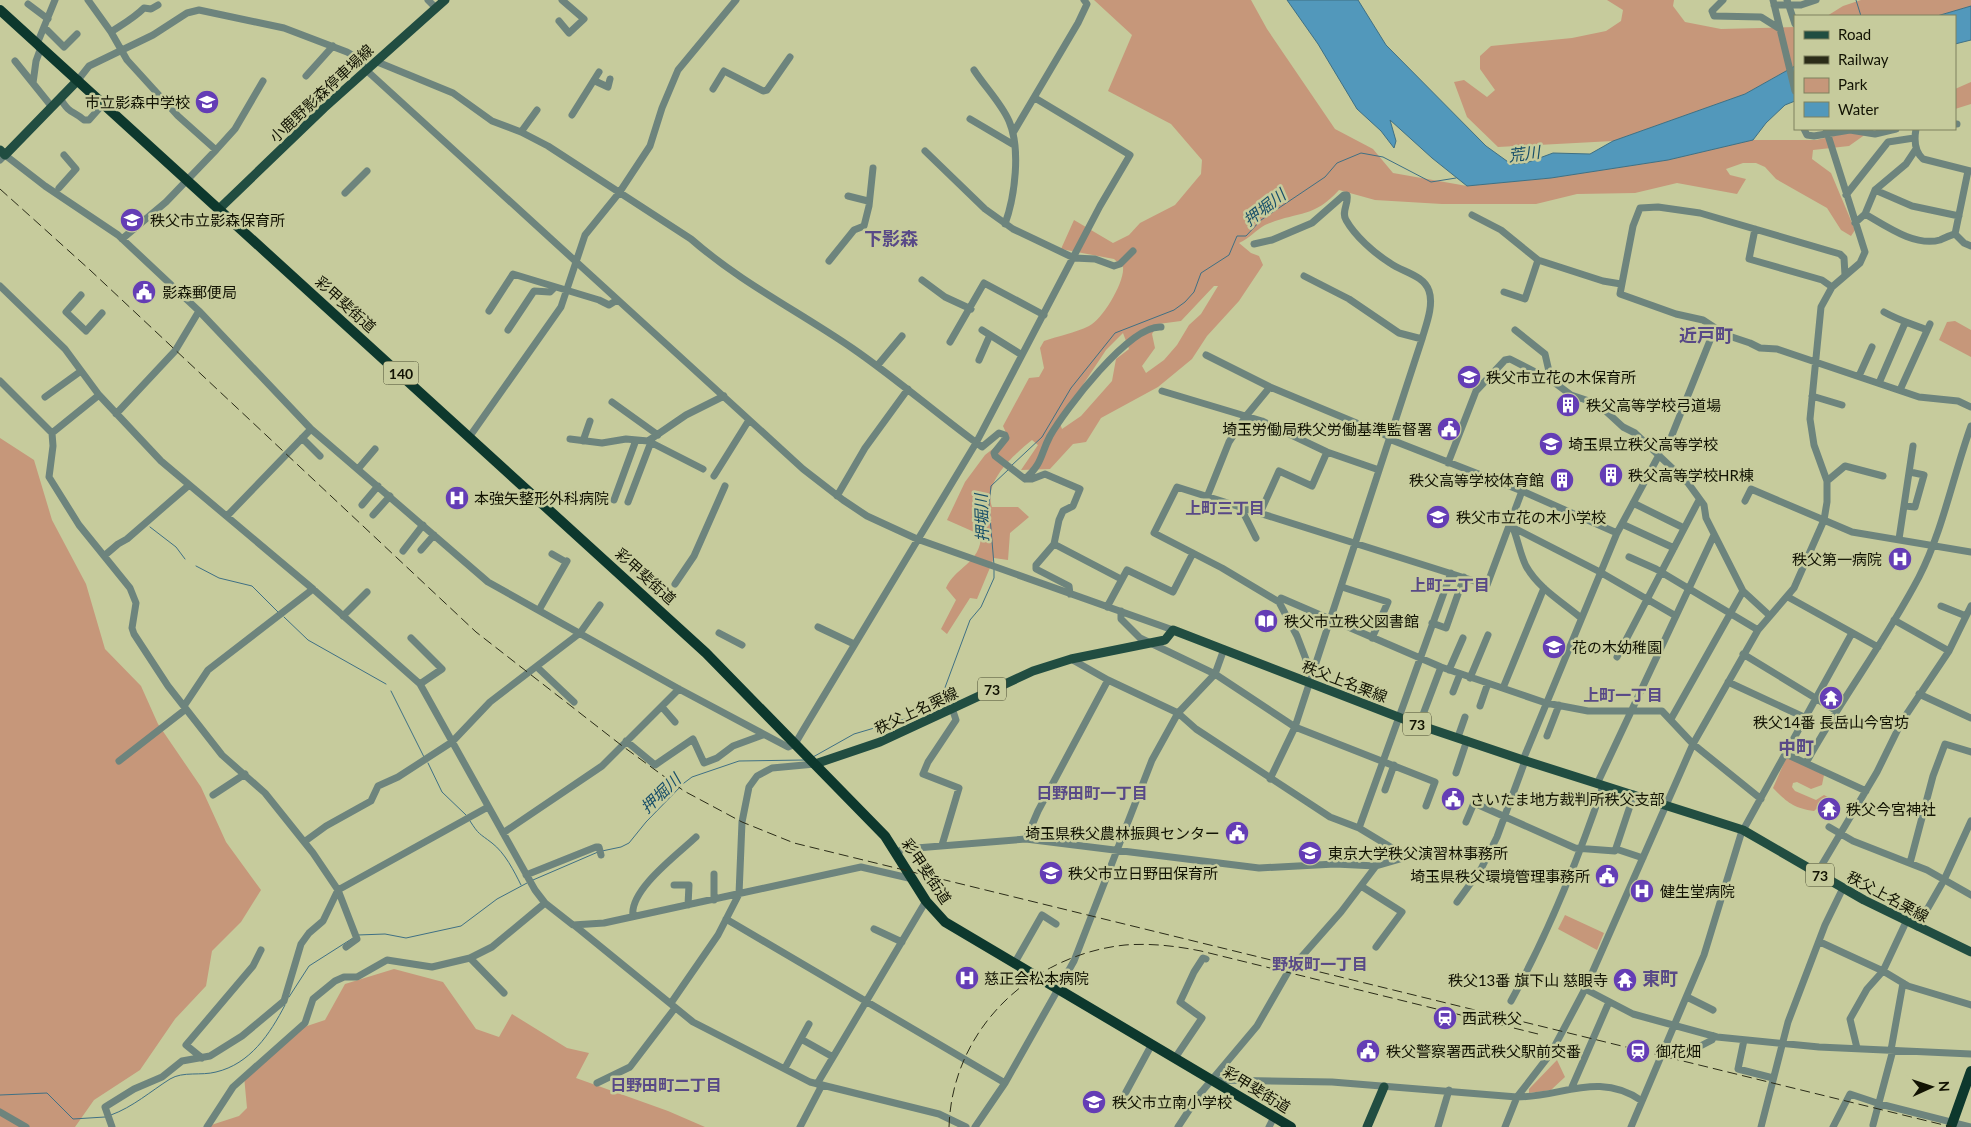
<svg xmlns="http://www.w3.org/2000/svg" width="1971" height="1127" viewBox="0 0 1971 1127" font-family="Lato,'Noto Sans JP',sans-serif">
	<style>
		.green { fill: #c6977a; fill-rule: evenodd }
		.water { fill: #5298bb; stroke: #3f7084 }
		.lines { fill: none; stroke-linecap: round; stroke-linejoin: round }
		.stream { stroke: #3f7084; stroke-width: 1 }
		.minor { stroke: #6d847d; stroke-width: 7 }
		.major { stroke: #214d41; stroke-width: 9 }
		.highway { stroke: #0d382d; stroke-width: 10 }
		.rail { stroke: #2b2c18; stroke-width: 1; stroke-dasharray: 10 5; stroke-linecap: butt }
		.labels { text-anchor: middle; dominant-baseline: central; stroke-width: 5; stroke-linejoin: round; paint-order: stroke }
		.shield { fill: #c6cb9c; stroke: #484a31; stroke-width: 1 }
		.shield-label { font-size: 14px; font-weight: bold; fill: #121303 }
		.street-label { font-size: 15px; fill: #121303; stroke: #c6cb9c }
		.poi-label { font-size: 15px; fill: #121303; stroke: #c6cb9c; text-anchor: start }
		.water-label { font-size: 16px; font-style: italic; fill: #184f69; stroke: #c6cb9c }
		.neighbourhood-label { font-size: 16px; font-weight: bold; fill: #584987; stroke: #c6cb9c }
		.quarter-label { font-size: 18px; font-weight: bold; fill: #584987; stroke: #c6cb9c }
	</style>
	<rect width="100%" height="100%" fill="#c6cb9c"/>
	<path class="green" d="M1094,0H1251L1267,29L1335,129L1373,149L1393,173L1467,186L1551,178L1668,160L1753,140H1816L1838,135L1839,129H1873L1849,146L1813,150L1812,159L1831,173L1855,230L1851,236L1841,230L1827,208L1776,179L1765,167L1756,163H1743L1726,169L1730,175L1746,179L1737,194L1677,183L1635,193L1577,194L1536,204H1442L1375,200L1339,190C1313,219 1297,211 1265,225C1256,230 1250,238 1239,243L1251,253L1259,256L1263,265L1239,301L1207,336L1192,359L1158,387L1101,418L1086,442L1073,444L1050,469L1021,470L1038,445L1032,440C1015,454 983,481 992,507H1018L1029,517L1010,533L1008,560L994,558L977,599L970,598L947,634L941,629L956,600L946,588C955,567 981,563 981,535L947,520L965,482L985,455L1008,437L1003,426L1029,378L1039,377L1044,368L1040,348L1044,341C1058,336 1075,333 1089,326C1102,320 1125,282 1123,267L1114,259L1061,249L1074,220L1113,243L1129,235L1140,223L1175,205L1201,174L1202,160L1171,124L1108,91L1132,35ZM1214,286H1218L1201,314L1189,325L1177,345L1164,360L1146,373L1142,366L1155,348L1152,334L1158,324L1181,321ZM1123,333L1129,349L1116,359L1112,381L1081,416L1062,429L1059,421L1106,350Z
		M1607,0H1674L1673,6L1685,22L1721,29L1795,27V66L1745,94L1613,141L1498,147L1467,117L1454,82L1464,80L1487,97L1495,90L1480,69V56L1491,46L1572,38L1606,31L1621,21L1623,10Z
		M1861,0H1971V6L1937,16H1827L1843,6Z
		M1971,82V104L1955,109V89Z
		M1955,321L1971,330V357L1939,340L1947,322Z
		M0,438L34,460L52,520L86,584L105,649L141,686L158,724L201,787L226,842L261,890L241,922L212,951L206,986L175,1019L140,1070L94,1100L75,1127H0Z
		M1787,756L1824,775L1822,785L1811,789L1797,782L1793,783L1792,787L1795,791L1816,800L1824,795L1834,800L1831,806L1823,803L1814,811C1793,808 1787,802 1773,788Z
		M1565,915L1604,933L1597,950L1558,929Z
		M394,969L443,982L476,1029L499,1037L512,1014L567,1048L589,1053L576,1078L668,1111L705,1127H205L239,1116L247,1108L244,1076L304,1027L325,1020L345,984Z
		M1557,1060L1565,1077L1551,1090L1529,1093V1089Z"/>
	<path class="water" d="M1287,0H1358L1386,45L1486,146L1511,164L1526,163L1553,153L1590,154L1613,141L1745,94L1795,66V101L1785,105L1766,123L1753,140L1668,160L1551,178L1467,186L1432,158L1390,120L1396,141L1394,148L1381,131L1357,109L1318,44Z
		M1971,6V40L1955,44V16H1937Z"/>
	<g class="lines">
		<path class="stream" d="M1856,0L1861,16
			M1011,466L1042,437L1071,388L1115,333L1174,310L1185,302L1194,292L1201,273L1229,255L1237,236H1246L1261,220L1325,177L1337,163L1361,153L1383,157L1431,182L1456,178
			M150,527L176,547L185,559
			M994,565L989,505L991,486L1009,469
			M196,566L219,578L252,586L278,612
			M284,617L308,640L386,684
			M391,691L424,757
			M813,757L854,734L925,713L940,701L970,620L981,607L994,578V569
			M428,763L442,792L466,815
			M470,821C479,835 479,833 492,843C505,853 514,871 521,885
			M602,851L621,847L629,843L646,822L684,783L692,777L739,761L805,760
			M533,880L598,852
			M358,935L385,934L406,938L461,926L497,899L527,883
			M289,997L309,966L353,938
			M0,1095L47,1093L73,1119L105,1117
			M111,1115C133,1107 151,1091 170,1079C183,1071 201,1076 216,1072C250,1064 270,1034 285,1005"/>
		<path class="minor" d="M88,0L111,32L127,60L178,116L216,150L166,202L122,239
			M428,0L436,8
			M1723,0L1712,11L1714,16L1761,17L1780,29
			M1773,0L1795,91
			M1787,0L1795,24
			M28,4L48,19
			M1774,5H1801L1816,0
			M559,21L569,33L584,19L562,0
			M44,27L64,47L77,34
			M111,32C123,24 134,18 144,8L151,9L158,5
			M15,61L52,107
			M375,61L453,93L492,121L521,132L548,146L691,239C740,282 798,311 852,348C897,379 938,415 982,447L999,433L1005,435L1006,438L994,453L995,456L1025,479H1032L1045,474L1080,489L1073,506L1063,511L1059,520L1054,544L1036,565V569L1069,586L1070,594
			M974,70C985,87 1001,103 1009,121C1021,149 1015,196 1005,224
			M306,76L333,46
			M78,80L89,66L153,35L187,13L199,10L284,28L347,52L356,57L365,69L803,469L843,500L867,516L917,539L1173,630
			M595,81L608,87L610,79
			M33,83L36,61L40,50L37,44L55,0
			M713,89L724,71L763,91L767,90L790,57
			M60,98C70,115 73,110 84,120H89L104,103
			M572,115L599,72
			M970,119L1014,145
			M1955,124H1957
			M1804,129L1807,135L1814,136L1850,130L1875,134L1896,129
			M1916,129C1914,140 1914,151 1923,159L1971,171
			M521,132L537,110
			M1013,133L1078,23L1087,4L1084,0
			M216,150L235,129L263,81
			M925,151L985,209L1013,229L1074,258L1095,259L1114,266L1120,264L1133,251
			M0,160L5,155L45,186L118,235L199,311L311,429L488,582L679,689L788,747L795,744L802,732L976,443L1100,206L1130,155L1035,98
			M1968,171L1955,234L1964,243L1971,246
			M59,188L76,169L64,155
			M1875,190L1912,206L1959,216
			M345,193L367,171
			M1846,195L1888,142L1914,138
			M848,196L868,201
			M1865,214C1886,226 1915,247 1940,240C1945,238 1950,235 1955,234
			M1472,215L1501,230L1538,260L1603,281L1621,284
			M1855,223L1865,214L1875,190L1906,164L1916,149
			M1755,229L1749,259L1822,280L1832,287
			M1254,244L1272,240L1312,223L1344,195H1347C1349,203 1341,212 1346,220C1355,236 1374,253 1390,263C1402,272 1424,275 1429,291C1434,305 1426,325 1422,339L1295,727L1270,779
			M829,261L854,230L864,226L869,206L873,168
			M1845,275L1844,258L1840,254L1700,213L1658,207L1640,208L1633,226L1620,294L1676,314L1703,320L1726,335L1750,343L1760,348L1777,349L1919,397L1958,401L1971,407
			M1304,276L1349,299L1399,333L1422,339
			M922,280L945,297L971,309
			M0,286L65,349L99,395L161,461L313,589L420,684L535,890L545,903L573,925L604,923L861,867L913,879
			M1504,292L1525,299L1538,260
			M81,295L66,312L86,331L102,313
			M489,311L513,274L599,300L609,305L617,300
			M1884,312C1898,320 1912,324 1927,330
			M508,330L534,291L550,292L554,288
			M982,330L1022,355
			M1515,330L1545,354L1551,380
			M950,342L984,283L1044,315
			M1206,355L1270,387L1390,437
			M979,360L990,335
			M877,366L902,336
			M1859,376L1872,347
			M0,381L52,433L53,446L49,477L79,525L130,588L136,603L132,628L134,634L168,686L222,755L265,793L313,853L338,890L357,939L346,947
			M1879,383L1905,323
			M1900,390L1930,324
			M1162,391L1262,421L1327,452L1379,470
			M1812,396L1842,405
			M45,397L81,371
			M612,402L658,435
			M116,414L175,351L199,311
			M52,433L99,395
			M470,436L561,307L585,235L619,193L650,146L662,108L678,70L736,0
			M302,438L320,456
			M570,439L602,443L626,439L648,441L703,469
			M1389,439L1522,491L1617,533
			M583,441L590,421
			M648,441L686,415L724,396
			M1668,445L1715,328
			M1448,463L1476,391L1505,360L1510,359L1551,380L1571,395L1598,404L1623,427L1635,433L1688,483L1704,505L1706,518L1743,591L1769,615
			M358,469L375,449
			M714,476L749,420
			M1025,479C1043,463 1040,455 1050,436C1065,410 1129,325 1161,327
			M1827,481L1845,466L1883,476
			M1522,491L1487,585L1177,487L1154,533L1222,568L1279,602L1281,598L1441,667L1546,703L1588,711H1662L1693,744L1761,799
			M837,496L865,448L908,389
			M1207,497L1229,442L1246,416L1270,387
			M614,500L636,440
			M1745,501L1751,489L1852,532L1971,552
			M628,502L651,442
			M1633,503L1684,528
			M362,505L378,486
			M1905,506L1915,507L1924,475L1910,472
			M1241,508L1256,538
			M1260,513L1279,471L1312,486L1327,452
			M373,515L390,496
			M227,516L311,429
			M1622,524L1674,548
			M1510,526L1600,572L1676,616
			M1513,528C1518,540 1520,554 1526,566C1538,588 1562,602 1581,618
			M1899,539L1913,446
			M1054,544L1121,579
			M421,550L434,535
			M403,551L423,525
			M552,554L566,562
			M104,556L118,544L127,539L188,486
			M1629,557L1656,569L1758,630
			M675,584L694,556L725,486
			M1342,587L1388,602L1372,638
			M1788,597L1878,647
			M1279,602L1297,636L1312,675
			M1941,606L1966,616
			M1107,607L1127,570L1173,592L1193,553
			M539,610L567,561
			M1121,611V619L1140,638L1215,674L1295,727L1435,782L1426,806
			M343,616L367,592
			M1894,620L1949,651
			M1432,623L1446,628L1464,577
			M818,627L854,644
			M719,633L742,645
			M411,638L442,669L420,684
			M1743,654L1835,710
			M1617,657L1699,500
			M1071,659L1108,680L1178,713L1196,729L1330,817L1359,828L1407,857
			M537,667L574,702
			M1449,670L1463,638
			M1470,678L1488,635
			M1728,682L1806,718
			M1503,688L1544,588
			M1453,692L1460,674
			M1919,694L1971,718
			M184,706L208,670L313,589
			M1480,706L1488,683
			M662,707L675,722
			M1671,719L1743,591
			M1419,725L1441,667
			M1547,736L1559,705
			M1458,737L1465,717
			M626,741L655,765L693,739L704,763L717,758L733,746L763,735
			M1786,754L1866,791
			M1523,760L1617,533L1659,455
			M119,761L186,709
			M1806,763C1841,699 1885,642 1919,577C1943,530 1953,476 1971,426
			M1456,773L1467,740
			M1597,784L1714,535
			M1385,790L1394,765
			M213,795L245,774
			M1466,822L1474,803L1575,848L1615,851L1634,794
			M1829,827L1853,841L1927,870L1971,895
			M1359,828L1451,573
			M503,833L602,766L679,689
			M1026,839L1038,811L1108,680
			M304,842L326,826L371,801L378,786L398,777L452,742L490,702L580,633L600,605
			M942,845L959,788L923,774L928,762L956,720L952,708
			M1616,849L1643,858
			M897,852L904,849L1026,839L1259,868L1335,864L1376,866L1407,857
			M1910,863L1933,776L1945,744L1971,752
			M1817,873L1877,772L1902,721L1949,651L1971,606
			M526,875L596,847H599L601,855
			M674,885H689L688,905
			M1361,886L1402,912L1376,947
			M714,900V874
			M1457,902L1481,869L1497,837L1525,761
			M633,916C629,890 678,854 696,837
			M726,919L1005,1083
			M574,925L693,1022L810,1082L939,1114L966,1127
			M1917,927L1944,880L1971,821
			M874,929L902,942
			M1820,942L1883,971L1908,986L1971,1005
			M470,958L504,993
			M1014,964L1042,915L1056,924
			M1585,989L1633,1014L1717,1037L1819,1047L1971,1054
			M1687,997L1713,1010
			M1511,1001C1549,932 1578,860 1603,786
			M671,1003L718,935L739,894L742,822L749,787L757,776L772,768L815,764
			M801,1039L833,1057
			M1744,1040L1738,1069L1773,1078
			M1857,1048L1850,1019L1867,989L1883,971L1906,922
			M1891,1050L1903,983
			M1687,1053L1712,1040L1714,1036
			M202,1058L186,1045L253,966L261,950
			M1175,1058L1202,1018L1180,1002L1194,972L1203,958L1206,959
			M785,1068L809,1024
			M1215,1080L1332,1082L1517,1097C1562,1097 1599,1071 1642,1101
			M597,1083L630,1067L675,1008
			M817,1084L926,901
			M1572,1087L1609,1002
			M1126,1092L1152,1044
			M0,1112L26,1127
			M1873,1125L1893,1050
			M112,1127L105,1107L134,1089L162,1077L182,1061L210,1056L242,1036L284,1001L301,944L309,933L323,921L338,890L488,807
			M207,1127L233,1087L305,1023L313,999L335,981L344,977H357L387,960L432,967L470,958L492,947L545,903
			M800,1127L822,1085
			M975,1127L1005,1083L1074,961L1152,760L1178,713L1215,674L1224,649
			M1178,1127L1199,1095L1257,1026L1288,972L1341,912L1376,866
			M1269,1127L1274,1117
			M1438,1127L1449,1090
			M1505,1127L1517,1097L1551,1053L1585,989L1693,744L1758,630L1794,588L1824,520L1827,502V481L1814,445L1810,419L1821,307L1832,287L1860,263L1865,252L1826,129
			M1631,1127L1704,955L1741,834L1852,633
			M1761,1127L1788,1022L1825,925L1843,888
			M1833,1127L1850,1094L1880,1104L1971,1127"/>
		<path class="major" d="M0,150L5,155L78,80
			M219,209L324,108L445,0
			M815,764L880,742L1033,671L1071,659L1165,640L1173,630L1419,725L1523,760L1743,830L1864,900L1971,952
			M1367,1127L1384,1087"/>
		<path class="highway" d="M0,10L706,653L885,836L926,901L945,922L1291,1127
			M1951,1127L1971,1071"/>
		<path class="rail" d="M0,189L90,270L476,632L621,745L684,791L742,822L794,843L1952,1127
			M949,1127C952,1029 1031,955 1125,945C1151,943 1176,946 1201,951L1538,1034"/>
	</g>
	<defs>
		<g id="school-disc" transform="scale(1.25)"><circle r="9.5" fill="#643db5" stroke="#c6cb9c"/><path d="M0-5L7-2L0 1L-7-2ZM-4 1L0 2.5L4 1V4Q0 6-4 4Z" fill="#fff"/></g>
		<g id="civic-disc" transform="scale(1.25)"><circle r="9.5" fill="#643db5" stroke="#c6cb9c"/><path d="M-.6-6.5H3V-4.5H.6V-3L4-1V1h2V6H-6V1h2V-1L-.6-3ZM-1.2 2.5V6h2.4V2.5Z" fill="#fff"/></g>
		<g id="building-disc" transform="scale(1.25)"><circle r="9.5" fill="#643db5" stroke="#c6cb9c"/><path d="M-4-6H4V6H1V3H-1V6H-4ZM-2.5-4.3h1.7v1.8h-1.7ZM.8-4.3h1.7v1.8H.8ZM-2.5-1h1.7V.8h-1.7ZM.8-1h1.7V.8H.8Z" fill="#fff"/></g>
		<g id="hospital-disc" transform="scale(1.25)"><circle r="9.5" fill="#643db5" stroke="#c6cb9c"/><path d="M-5-5h3v3.5h4V-5h3V5h-3V1.5h-4V5h-3Z" fill="#fff"/></g>
		<g id="library-disc" transform="scale(1.25)"><circle r="9.5" fill="#643db5" stroke="#c6cb9c"/><path d="M-6-4Q-3-5.5-.7-3.5V5Q-3 3-6 4ZM6-4Q3-5.5 .7-3.5V5Q3 3 6 4Z" fill="#fff"/></g>
		<g id="temple-disc" transform="scale(1.25)"><circle r="9.5" fill="#643db5" stroke="#c6cb9c"/><path d="M0-6L5-2H3V0L6.5 2.5H4V6H1.5V3h-3V6H-4V2.5H-6.5L-3 0V-2H-5Z" fill="#fff"/></g>
		<g id="university-disc" transform="scale(1.25)"><circle r="9.5" fill="#643db5" stroke="#c6cb9c"/><path d="M0-5L7-2L0 1L-7-2ZM-4 1L0 2.5L4 1V4Q0 6-4 4Z" fill="#fff"/></g>
		<g id="station-disc" transform="scale(1.25)"><circle r="9.5" fill="#643db5" stroke="#c6cb9c"/><path d="M-3-6H3Q5-6 5-4V2Q5 4 3 4L4.5 6H3L1.5 4h-3L-3 6H-4.5L-3 4Q-5 4-5 2V-4Q-5-6-3-6ZM-3.5-4v3h7v-3ZM-3.5 1v1.5H-2V1ZM2 1v1.5H3.5V1Z" fill="#fff"/></g>
	</defs>
	<g fill-rule="evenodd">
		<use href="#school-disc" x="207" y="102"/>
		<use href="#school-disc" x="132" y="220"/>
		<use href="#civic-disc" x="144" y="292"/>
		<use href="#school-disc" x="1469" y="377"/>
		<use href="#building-disc" x="1568" y="405"/>
		<use href="#civic-disc" x="1449" y="429"/>
		<use href="#school-disc" x="1551" y="444"/>
		<use href="#building-disc" x="1611" y="475"/>
		<use href="#building-disc" x="1562" y="480"/>
		<use href="#hospital-disc" x="457" y="498"/>
		<use href="#school-disc" x="1438" y="517"/>
		<use href="#hospital-disc" x="1900" y="559"/>
		<use href="#library-disc" x="1266" y="621"/>
		<use href="#school-disc" x="1554" y="647"/>
		<use href="#temple-disc" x="1831" y="698"/>
		<use href="#civic-disc" x="1453" y="799"/>
		<use href="#temple-disc" x="1829" y="809"/>
		<use href="#civic-disc" x="1237" y="833"/>
		<use href="#university-disc" x="1310" y="853"/>
		<use href="#school-disc" x="1051" y="873"/>
		<use href="#civic-disc" x="1607" y="876"/>
		<use href="#hospital-disc" x="1642" y="891"/>
		<use href="#hospital-disc" x="967" y="978"/>
		<use href="#temple-disc" x="1625" y="980"/>
		<use href="#station-disc" x="1445" y="1018"/>
		<use href="#civic-disc" x="1368" y="1051"/>
		<use href="#station-disc" x="1638" y="1051"/>
		<use href="#school-disc" x="1094" y="1102"/>
	</g>
	<g class="labels">
		<g class="shield">
			<rect x="383.5" y="361.5" width="35" height="23" rx="4"/>
			<rect x="978" y="677.5" width="28" height="23" rx="4"/>
			<rect x="1403" y="712.5" width="28" height="23" rx="4"/>
			<rect x="1806" y="863.5" width="28" height="23" rx="4"/>
		</g>
		<g class="shield-label">
			<text x="401" y="373">140</text>
			<text x="992" y="689">73</text>
			<text x="1417" y="724">73</text>
			<text x="1820" y="875">73</text>
		</g>
		<g class="street-label">
			<text transform="translate(321 93) rotate(-43)">小鹿野影森停車場線</text>
			<text transform="translate(346 304) rotate(42)">彩甲斐街道</text>
			<text transform="translate(646 576) rotate(42)">彩甲斐街道</text>
			<text transform="translate(1345 681) rotate(21)">秩父上名栗線</text>
			<text transform="translate(916 710) rotate(-25)">秩父上名栗線</text>
			<text transform="translate(927 871) rotate(56)">彩甲斐街道</text>
			<text transform="translate(1888 896) rotate(28)">秩父上名栗線</text>
			<text transform="translate(1257 1089) rotate(31)">彩甲斐街道</text>
		</g>
		<g class="poi-label">
			<text x="190" y="102" text-anchor="end">市立影森中学校</text>
			<text x="150" y="220">秩父市立影森保育所</text>
			<text x="162" y="292">影森郵便局</text>
			<text x="1486" y="377">秩父市立花の木保育所</text>
			<text x="1586" y="405">秩父高等学校弓道場</text>
			<text x="1432" y="429" text-anchor="end">埼玉労働局秩父労働基準監督署</text>
			<text x="1568" y="444">埼玉県立秩父高等学校</text>
			<text x="1628" y="475">秩父高等学校HR棟</text>
			<text x="1544" y="480" text-anchor="end">秩父高等学校体育館</text>
			<text x="474" y="498">本強矢整形外科病院</text>
			<text x="1456" y="517">秩父市立花の木小学校</text>
			<text x="1882" y="559" text-anchor="end">秩父第一病院</text>
			<text x="1284" y="621">秩父市立秩父図書館</text>
			<text x="1572" y="647">花の木幼稚園</text>
			<text x="1831" y="722" text-anchor="middle">秩父14番 長岳山今宮坊</text>
			<text x="1470" y="799">さいたま地方裁判所秩父支部</text>
			<text x="1846" y="809">秩父今宮神社</text>
			<text x="1220" y="833" text-anchor="end">埼玉県秩父農林振興センター</text>
			<text x="1328" y="853">東京大学秩父演習林事務所</text>
			<text x="1068" y="873">秩父市立日野田保育所</text>
			<text x="1590" y="876" text-anchor="end">埼玉県秩父環境管理事務所</text>
			<text x="1660" y="891">健生堂病院</text>
			<text x="984" y="978">慈正会松本病院</text>
			<text x="1608" y="980" text-anchor="end">秩父13番 旗下山 慈眼寺</text>
			<text x="1462" y="1018">西武秩父</text>
			<text x="1386" y="1051">秩父警察署西武秩父駅前交番</text>
			<text x="1656" y="1051">御花畑</text>
			<text x="1112" y="1102">秩父市立南小学校</text>
		</g>
		<g class="water-label">
			<text transform="translate(1524 153) rotate(-7)">荒川</text>
			<text transform="translate(1264 207) rotate(-38)">押堀川</text>
			<text transform="translate(981 518) rotate(-92)">押堀川</text>
			<text transform="translate(660 793) rotate(-44)">押堀川</text>
		</g>
		<g class="neighbourhood-label">
			<text x="1225" y="507">上町三丁目</text>
			<text x="1450" y="584">上町二丁目</text>
			<text x="1623" y="694">上町一丁目</text>
			<text x="1092" y="792">日野田町一丁目</text>
			<text x="1320" y="963">野坂町一丁目</text>
			<text x="666" y="1084">日野田町二丁目</text>
		</g>
		<g class="quarter-label">
			<text x="891" y="238">下影森</text>
			<text x="1706" y="335">近戸町</text>
			<text x="1796" y="747">中町</text>
			<text x="1660" y="978">東町</text>
		</g>
	</g>
	<rect x="1794" y="15" width="162" height="115" fill="#c6cb9c" stroke="#7e815f"/>
	<rect x="1804" y="31" width="25" height="8" fill="#214d41" stroke="#7e815f"/>
	<text x="1838" y="40" font-size="15" fill="#121303">Road</text>
	<rect x="1804" y="56" width="25" height="8" fill="#2b2c18" stroke="#7e815f"/>
	<text x="1838" y="65" font-size="15" fill="#121303">Railway</text>
	<rect x="1804" y="78" width="25" height="15" fill="#c6977a" stroke="#7e815f"/>
	<text x="1838" y="90" font-size="15" fill="#121303">Park</text>
	<rect x="1804" y="102" width="25" height="15" fill="#5298bb" stroke="#7e815f"/>
	<text x="1838" y="115" font-size="15" fill="#121303">Water</text>
	<g transform="translate(1931 1087) rotate(87)" stroke="#c6cb9c" stroke-width="4" paint-order="stroke">
	<path d="M0-4L9 19L0 12L-9 19Z" fill="#121303"/>
	<text y="-8" font-size="14" font-weight="bold" text-anchor="middle" fill="#121303">N</text>
	</g>
</svg>
